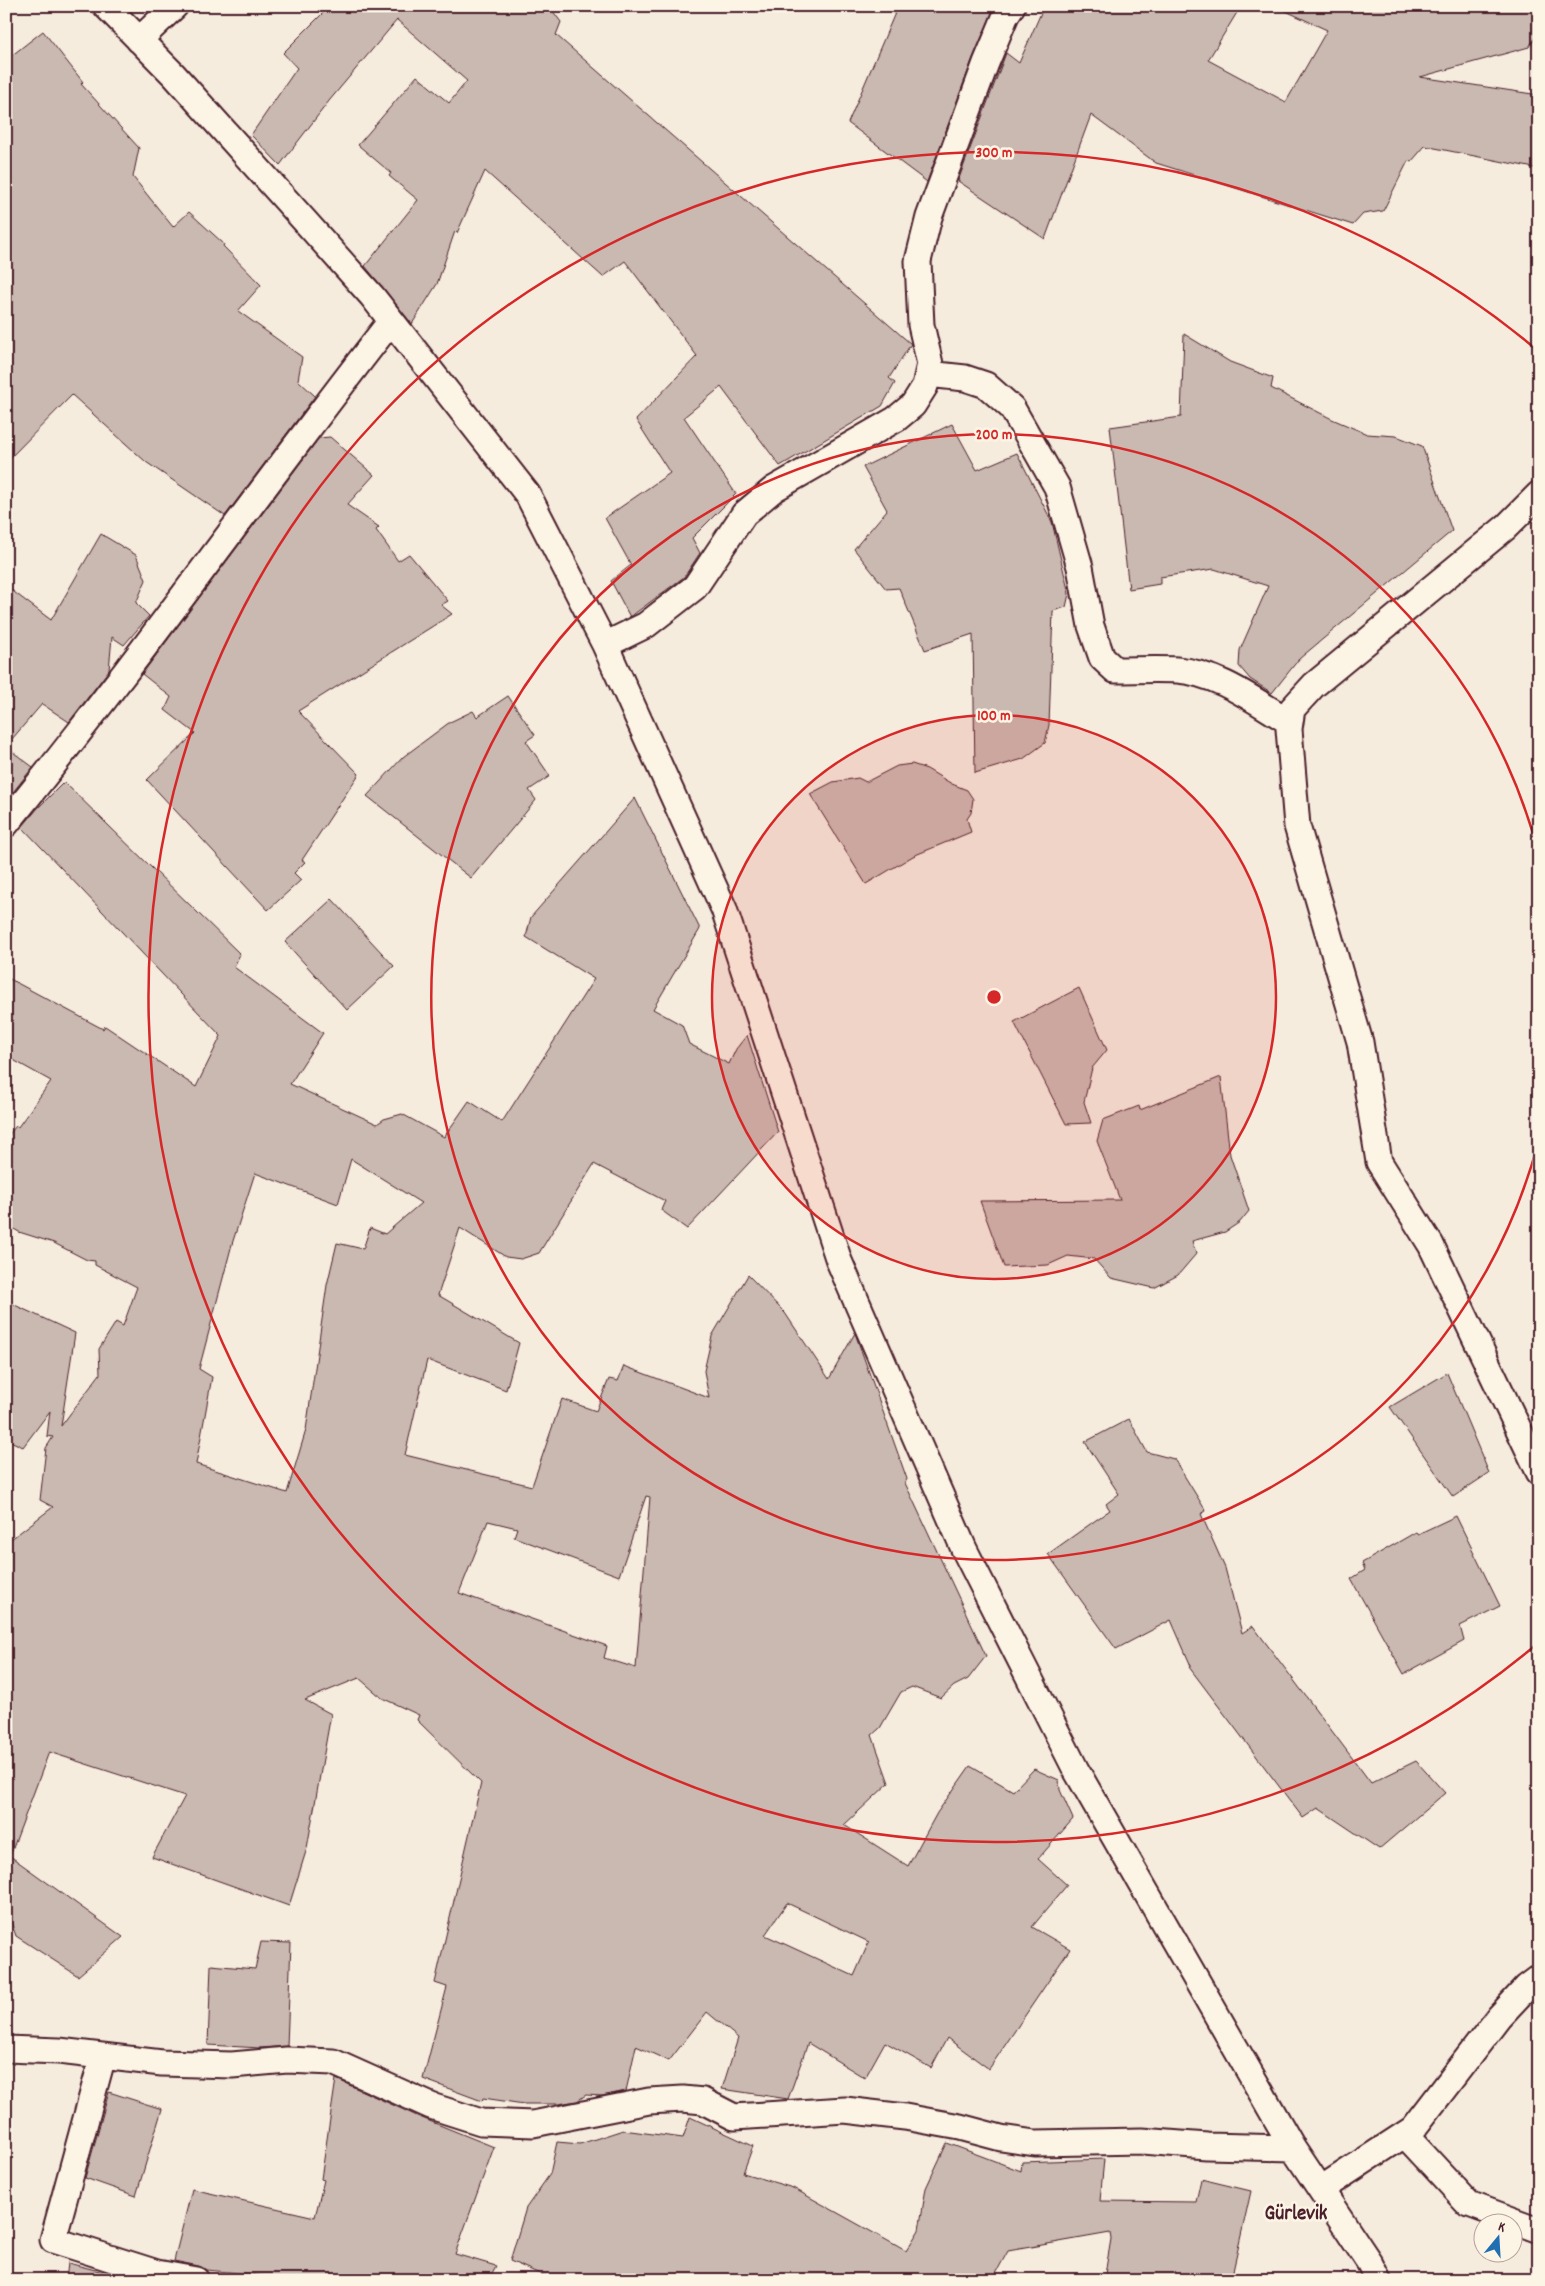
<svg xmlns="http://www.w3.org/2000/svg" width="1545" height="2286" viewBox="0 0 1545 2286" font-family="Dekko,sans-serif">
	<style>
		.building { fill: #cab9b1; stroke: #4a1f2b; fill-rule: evenodd }
		.lines { fill: none; stroke-linecap: round; stroke-linejoin: round }
		.minor-casing { stroke: #4a1f2b; stroke-width: 29 }
		.minor { stroke: #fcf5e5; stroke-width: 25 }
		.ring { fill: none; stroke: #d62828; stroke-width: 2.5 }
		.labels { text-anchor: middle; dominant-baseline: central; stroke-width: 5; stroke-linejoin: round; paint-order: stroke }
		.district-label { font-size: 21px; font-weight: bold; fill: #4a1f2b; stroke: #fcf5e5 }
		.centre { fill: #d62828; stroke: #fcf5e5; stroke-width: 2.5 }
		.ring-label { font-size: 15px; text-anchor: middle; font-weight: bold; fill: #d62828; stroke: #fcf5e5; stroke-width: 5; stroke-linejoin: round; paint-order: stroke }
	</style>
	<rect width="100%" height="100%" fill="#f5ecde"/>
	<filter id="ink" filterUnits="userSpaceOnUse"><feTurbulence type="fractalNoise" baseFrequency=".02" numOctaves="2"/><feDisplacementMap in="SourceGraphic" scale="10" xChannelSelector="R" yChannelSelector="G"/><feConvolveMatrix kernelMatrix="1 2 1 2 8 2 1 2 1" color-interpolation-filters="sRGB"/></filter>
	<g filter="url(#ink)">
		<path class="building" d="M330,6H549L561,22L556,35L911,344L889,378L895,383L882,406L780,466L721,387L684,417L736,494L692,538L700,553L684,577L630,617L611,581L631,565L605,518L670,473L636,420L697,356L625,261L603,277L485,171L457,233L455,231L437,284L412,324L365,266L418,200L389,176L391,173L358,145L417,76L449,103L467,81L397,20L329,101L280,165L251,135L297,68L283,53Z
			M898,6H995L973,58L927,182L848,123Z
			M1044,6H1241L1208,60L1286,102L1327,30L1275,6H1539V32L1529,47L1420,77L1539,95V169L1425,146L1411,162L1408,161L1383,211L1363,214L1353,225L1156,163L1091,115L1045,239L958,181L1006,53L1019,63Z
			M43,31L83,82L81,84L139,148L133,177L173,227L189,212L224,244L223,246L261,285L238,311L302,357L298,380L315,396L225,516L146,462L72,395L6,462V60Z
			M1184,334L1230,362L1273,378L1271,388L1332,419L1367,434L1396,436L1422,446L1452,531L1299,659L1272,693L1250,679L1239,666L1240,650L1268,586L1214,569L1160,577V584L1129,589L1110,427L1181,417Z
			M952,424L977,470L1017,453L1052,522L1069,594L1066,607L1053,611L1049,725L1045,743L1023,759L975,773L973,634L925,650L899,588L886,589L854,549L887,510L863,467Z
			M330,437L374,475L347,505L379,527L376,530L398,561L409,554L448,601L441,605L452,614L298,711L359,774L302,860L305,862L294,873L301,880L268,910L147,780L195,733L165,710L171,697L142,674L319,438Z
			M101,534L136,555L146,580L136,603L149,616L124,645L112,637L109,670L69,722L42,704L6,746V586L51,620Z
			M508,696L535,735L526,741L550,776L529,790L536,800L471,878L367,796L403,757L450,722L473,711L477,717Z
			M6,747L33,767L6,801Z
			M912,764L927,769L952,784L967,790L973,799L971,813L967,819L971,832L913,856L866,884L810,794L833,782L858,778L866,782L897,766Z
			M64,782L240,954L234,967L323,1033L290,1084L377,1124L384,1119L402,1114L444,1137L469,1101L502,1122L594,979L526,937L531,917L635,798L700,929L653,1009L682,1025L689,1044L729,1064L736,1049L747,1035L778,1132L687,1229L661,1210L665,1201L594,1164L539,1253L521,1259L506,1257L460,1228L438,1295L519,1343L506,1390L427,1360L405,1455L532,1486L562,1399L596,1411L609,1379L618,1381L624,1366L709,1398L704,1371L712,1336L748,1275L785,1313L829,1379L855,1333L907,1479L905,1483L986,1656L968,1679L954,1686L941,1698L912,1687L901,1692L880,1728L872,1735L889,1783L844,1825L908,1866L937,1813L970,1766L1013,1791L1034,1769L1059,1780L1060,1790L1073,1819L1038,1859L1067,1885L1032,1927L1070,1949L989,2069L947,2038L931,2068L885,2042L865,2078L808,2043L788,2099L722,2089L738,2038L707,2012L669,2061L636,2046L626,2091L602,2096L586,2095L577,2101L558,2104H524L483,2098L482,2101L423,2079L447,1987L435,1983L481,1783L417,1720L419,1715L382,1698L359,1678L305,1700L331,1714L307,1848L289,1906L152,1857L185,1796L49,1752L10,1856L123,1937L78,1976L16,1936L6,1908V1543L53,1507L40,1500L46,1448L53,1437L47,1436L50,1411L23,1447L6,1439V1301L75,1333L61,1426L100,1374L99,1349L116,1322L123,1326L137,1287L95,1265V1261L87,1260L54,1243L19,1232L6,1224V1138L16,1126L18,1127L51,1081L6,1056V977L103,1029L105,1026L196,1087L221,1036L22,827L38,808ZM351,1159L421,1203L385,1234L370,1228L363,1249L337,1243L327,1285L306,1430L287,1493L196,1464L212,1377L199,1369L232,1244L255,1173L338,1204ZM646,1496L650,1497L636,1668L604,1658L607,1646L459,1593L488,1521L517,1528L514,1537L619,1576ZM787,1903L869,1942L854,1976L765,1935Z
			M332,899L394,966L347,1010L285,942Z
			M1079,988L1107,1050L1092,1068L1084,1102L1091,1123L1066,1124L1014,1022Z
			M1221,1077L1230,1155L1249,1211L1240,1222L1225,1232L1192,1241L1196,1254L1178,1275L1154,1288L1111,1278L1094,1259L1068,1256L1048,1265L1004,1267L980,1201L1120,1200L1097,1141L1103,1120L1139,1106L1140,1110Z
			M1447,1373L1489,1473L1453,1497L1390,1407Z
			M1129,1419L1147,1452L1174,1459L1206,1511L1201,1514L1225,1568L1242,1633L1253,1626L1371,1783L1416,1761L1445,1793L1379,1849L1318,1808L1303,1818L1189,1667L1191,1666L1171,1620L1116,1649L1048,1554L1110,1510L1106,1504L1119,1494L1085,1442Z
			M1456,1516L1500,1606L1460,1626L1464,1641L1404,1674L1351,1579L1365,1570L1362,1563L1416,1532L1418,1534Z
			M261,1942L291,1943L287,2046L260,2048L208,2045L211,1965L255,1969Z
			M336,2079L417,2116L494,2147L455,2254L496,2266L488,2280H283L251,2274L206,2270L199,2266L174,2261L192,2189L315,2217L324,2180L321,2179Z
			M109,2092L162,2109L136,2196L85,2178Z
			M690,2117L753,2146L743,2173L793,2188L906,2251L919,2230L926,2188L947,2143L1021,2171L1022,2162L1104,2159L1100,2201L1196,2202L1201,2179L1251,2191L1231,2280H1104L1111,2239L1110,2233L1008,2251L992,2280H554L510,2261L526,2208L550,2174L557,2142L580,2144L623,2130L683,2138Z
			M68,2263L115,2275L114,2280H66Z"/>
		<g class="lines">
			<g class="minor-casing">
				<path id="minor" d="M106,6L174,75L372,296L528,495L605,645L724,909L839,1261L964,1549L1076,1770L1293,2148L1369,2262L1378,2280
					M139,40L175,6
					M928,374L965,378L986,385L1012,408L1057,487L1080,567L1091,626L1102,658L1115,670C1135,670 1157,669 1177,670C1219,673 1256,702 1290,722
					M1539,494L1506,527L1314,685L1292,709L1289,729L1297,826L1360,1042L1379,1162L1431,1245L1539,1472
					M605,645L646,625L695,587L744,514L774,489L896,419L913,405L925,386L930,364L921,325L918,261L929,217L986,63L1006,15L1012,6
					M6,824C140,660 261,487 391,321
					M6,2049L59,2051L162,2063L232,2065L287,2060L333,2062L431,2106L481,2122L533,2124L649,2101L683,2099L703,2101L734,2117L845,2110L905,2117L960,2127L1001,2138L1035,2143L1142,2141L1207,2146L1293,2148
					M103,2056L53,2240L157,2273L196,2280
					M1405,2135L1469,2204L1539,2230
					M1321,2189L1413,2129L1499,2017L1527,1987L1539,1978"/>
			</g>
			<use href="#minor" class="minor"/>
		</g>
	</g>
	<circle cx="994" cy="997" r="282" fill="#d62828" fill-opacity=".12"/>
	<g class="ring">
		<circle cx="994" cy="997" r="282"/>
		<path d="M1538 1143A563 563 0 1 1 1538 851"/>
		<path d="M1537 1644A845 845 0 1 1 1537 350"/>
	</g>
	<g class="labels">
		<g class="district-label">
			<text x="1296" y="2215">Gürlevik</text>
		</g>
	</g>
	<circle cx="994" cy="997" r="8" class="centre"/>
	<g class="ring-label">
		<text x="994" y="157">300 m</text>
		<text x="994" y="439">200 m</text>
		<text x="994" y="720">100 m</text>
	</g>
	<rect width="1545" height="2286" fill="none" stroke="#fcf5e5" stroke-width="25"/>
	<rect x="12" y="12" width="1520" height="2261" fill="none" stroke="#4a1f2b" stroke-width="2" filter="url(#ink)"/>
	<g transform="translate(1498 2238) rotate(18)"><circle r="24" fill="#fcf5e5" stroke="#b59f9b"/>
	<path d="M0-4L9 19L0 12L-9 19Z" fill="#1f6fb2"/>
	<text y="-8" font-size="14" font-weight="bold" text-anchor="middle" fill="#4a1f2b">K</text>
	</g>
</svg>
